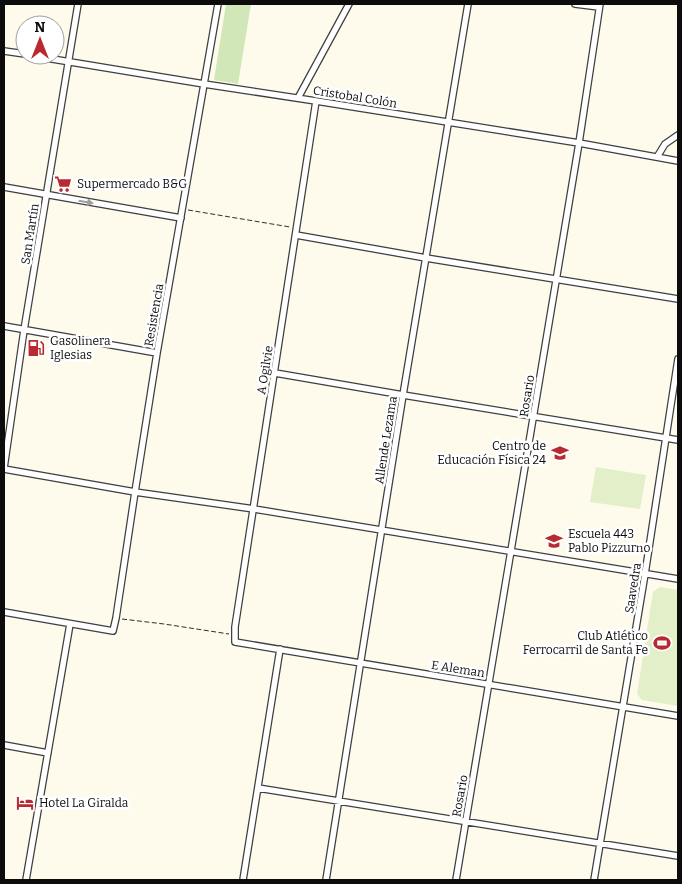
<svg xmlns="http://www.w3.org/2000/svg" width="682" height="884" viewBox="0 0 682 884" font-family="Bitter,serif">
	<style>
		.green { fill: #d1e7b7 }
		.pitch { fill: #e2efc9 }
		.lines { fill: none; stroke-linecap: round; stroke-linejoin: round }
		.street-casing { stroke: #3f3f3f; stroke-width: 8 }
		.path { stroke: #2e2e2e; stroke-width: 1; stroke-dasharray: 5 2.5; stroke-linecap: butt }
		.street { stroke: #fff; stroke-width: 5.5 }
		.oneway { fill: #9e9e9e }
		.labels { text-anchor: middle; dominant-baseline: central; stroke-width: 5; stroke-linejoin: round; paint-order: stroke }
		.street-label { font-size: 12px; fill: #0c0c0c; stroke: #fff }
		.poi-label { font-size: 12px; fill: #0c0c0c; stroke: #fff; text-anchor: start }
	</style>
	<rect width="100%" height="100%" fill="#fefbec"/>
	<path class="green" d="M226,4H251L238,84L214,80Z"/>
	<path class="pitch" d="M596,467L646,475L640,509L590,502Z
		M660,587L678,590V706L642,700L637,694L653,592Z"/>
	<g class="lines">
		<g class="street-casing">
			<path id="street" d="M575,4L599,7
				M4,51L25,54
				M28,55L204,84L316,101L579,143L678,161
				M298,98L349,4
				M316,101L235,627V642L678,716
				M657,157L665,144L678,135
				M4,187L181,218
				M296,235L426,258L678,299
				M4,326L157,353
				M275,373L403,395L678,440
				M4,468L24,330L78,4
				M4,469L135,492L254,509L678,579
				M4,612L113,631L116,618L135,492L157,353L218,4
				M4,745L48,753
				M258,788L678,856
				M26,880L70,624
				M243,880L280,649
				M326,880L403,395L468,4
				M456,880L579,143L600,4
				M594,880L645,574L678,359"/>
		</g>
		<path class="path" d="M188,210L290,227
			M122,619L164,624L229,634"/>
		<use href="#street" class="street"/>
	</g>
	<defs><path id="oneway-solid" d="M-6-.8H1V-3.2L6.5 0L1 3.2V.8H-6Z" transform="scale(1.25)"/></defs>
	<use class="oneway" href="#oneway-solid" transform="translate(86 202) rotate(10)"/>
	<defs>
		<g id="supermarket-bare" transform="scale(1.35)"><path d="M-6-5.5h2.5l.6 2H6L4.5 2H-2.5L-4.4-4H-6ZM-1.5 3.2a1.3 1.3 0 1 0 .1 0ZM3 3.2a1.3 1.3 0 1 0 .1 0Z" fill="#b82932" stroke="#fff" stroke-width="2.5" paint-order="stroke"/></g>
		<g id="fuel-bare" transform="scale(1.35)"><path d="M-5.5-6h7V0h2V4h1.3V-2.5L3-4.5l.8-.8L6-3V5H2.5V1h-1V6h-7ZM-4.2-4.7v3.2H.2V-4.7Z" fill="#b82932" stroke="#fff" stroke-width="2.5" paint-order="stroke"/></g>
		<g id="school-bare" transform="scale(1.35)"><path d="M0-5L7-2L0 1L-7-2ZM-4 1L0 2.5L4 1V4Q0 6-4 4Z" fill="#b82932" stroke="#fff" stroke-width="2.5" paint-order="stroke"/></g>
		<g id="stadium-bare" transform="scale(1.35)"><path d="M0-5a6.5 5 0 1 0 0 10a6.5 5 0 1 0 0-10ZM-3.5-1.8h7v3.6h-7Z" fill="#b82932" stroke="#fff" stroke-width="2.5" paint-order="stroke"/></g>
		<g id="hotel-bare" transform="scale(1.35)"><path d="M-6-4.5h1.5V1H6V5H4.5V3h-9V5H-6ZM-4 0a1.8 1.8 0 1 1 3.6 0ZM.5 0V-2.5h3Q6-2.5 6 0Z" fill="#b82932" stroke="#fff" stroke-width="2.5" paint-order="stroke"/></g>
	</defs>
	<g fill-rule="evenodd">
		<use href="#supermarket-bare" x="63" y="184"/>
		<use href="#fuel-bare" x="36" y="348"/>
		<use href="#school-bare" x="560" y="453"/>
		<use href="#school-bare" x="554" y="541"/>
		<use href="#stadium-bare" x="662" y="643"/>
		<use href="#hotel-bare" x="25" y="803"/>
	</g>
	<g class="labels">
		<g class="street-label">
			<text transform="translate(355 97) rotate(9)">Cristobal Colón</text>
			<text transform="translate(30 234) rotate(-81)">San Martín</text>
			<text transform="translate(154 315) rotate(-80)">Resistencia</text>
			<text transform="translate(265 370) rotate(-81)">A Ogilvie</text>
			<text transform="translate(527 396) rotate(-81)">Rosario</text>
			<text transform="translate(386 440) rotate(-81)">Allende Lezama</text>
			<text transform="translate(633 588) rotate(-81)">Saavedra</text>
			<text transform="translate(458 669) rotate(9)">E Aleman</text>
			<text transform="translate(460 796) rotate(-80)">Rosario</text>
		</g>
		<g class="poi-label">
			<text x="77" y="184">Supermercado B&amp;G</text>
			<text x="50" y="341">Gasolinera<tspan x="50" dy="14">Iglesias</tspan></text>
			<text x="546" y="446" text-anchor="end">Centro de<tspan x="546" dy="14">Educación Física 24</tspan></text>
			<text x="568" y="534">Escuela 443<tspan x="568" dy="14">Pablo Pizzurno</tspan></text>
			<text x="648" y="636" text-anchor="end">Club Atlético<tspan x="648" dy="14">Ferrocarril de Santa Fe</tspan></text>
			<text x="39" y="803">Hotel La Giralda</text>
		</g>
	</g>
	<rect width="682" height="884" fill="none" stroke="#0c0c0c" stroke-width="10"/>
	<g transform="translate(40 40)"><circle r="24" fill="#ffffff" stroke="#9e9e9e"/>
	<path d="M0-4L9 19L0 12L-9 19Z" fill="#b82932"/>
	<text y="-8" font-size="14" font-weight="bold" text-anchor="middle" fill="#0c0c0c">N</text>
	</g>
</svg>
